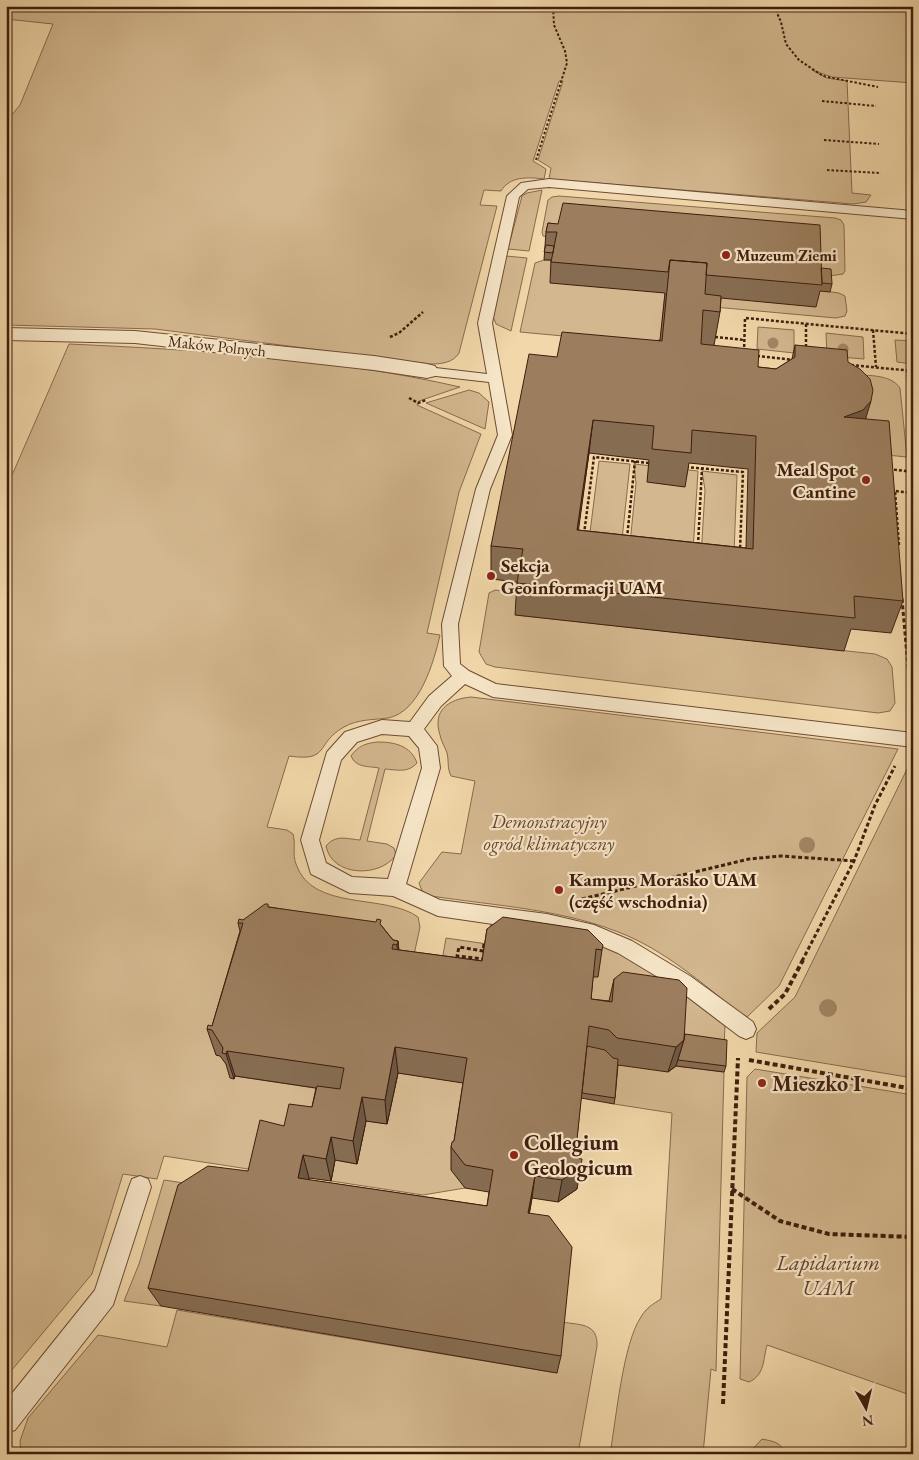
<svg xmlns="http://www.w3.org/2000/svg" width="919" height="1460" viewBox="0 0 919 1460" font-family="'EB Garamond',serif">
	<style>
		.green { fill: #d3b78e; stroke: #896a4e }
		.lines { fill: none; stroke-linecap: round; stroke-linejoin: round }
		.lane-casing { stroke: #6c4c34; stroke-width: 2 }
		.street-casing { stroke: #6c4c34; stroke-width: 2 }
		.path-far3 { stroke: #3f1d0d; stroke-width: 2; stroke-dasharray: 2.5 2; stroke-linecap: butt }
		.path-far2 { stroke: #3f1d0d; stroke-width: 2.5; stroke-dasharray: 3 2; stroke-linecap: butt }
		.path-far1 { stroke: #3f1d0d; stroke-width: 3; stroke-dasharray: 4 2.5; stroke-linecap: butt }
		.path { stroke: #3f1d0d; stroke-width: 4; stroke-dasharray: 5 3; stroke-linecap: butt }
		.lane { fill: #f6e5c7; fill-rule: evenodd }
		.street { fill: #f6e5c7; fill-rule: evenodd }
		.tree { fill: #a38665 }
		.wall { fill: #866c51; stroke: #3f1d0d; fill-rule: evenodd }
		.shaded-wall { fill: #6d5842; stroke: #3f1d0d }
		.building { fill: #9c7e5e; stroke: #3f1d0d; fill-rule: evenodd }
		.poi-dot { fill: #8f2418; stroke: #f6e5c7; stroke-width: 2 }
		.labels { text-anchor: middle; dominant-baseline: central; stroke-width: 4.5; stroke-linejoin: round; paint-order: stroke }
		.far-poi-label { font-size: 16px; font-weight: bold; fill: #3f1d0d; stroke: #f6e5c7; text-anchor: start }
		.far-street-label { font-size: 16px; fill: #3f1d0d; stroke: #f6e5c7 }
		.poi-label { font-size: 19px; font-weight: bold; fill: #3f1d0d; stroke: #f6e5c7; text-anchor: start }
		.park-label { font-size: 19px; font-style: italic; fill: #64442d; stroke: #f6e5c7 }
		.near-poi-label { font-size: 22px; font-weight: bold; fill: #3f1d0d; stroke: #f6e5c7; text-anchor: start }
		.near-park-label { font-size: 22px; font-style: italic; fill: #64442d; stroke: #f6e5c7 }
	</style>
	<rect width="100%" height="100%" fill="#f1d7a9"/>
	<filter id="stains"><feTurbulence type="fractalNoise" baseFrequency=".004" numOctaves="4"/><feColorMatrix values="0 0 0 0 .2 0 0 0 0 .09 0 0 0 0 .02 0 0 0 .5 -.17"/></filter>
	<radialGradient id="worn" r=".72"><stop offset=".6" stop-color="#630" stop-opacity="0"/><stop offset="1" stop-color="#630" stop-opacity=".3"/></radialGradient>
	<path class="green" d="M6,6H913V83L832,77L812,70L827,78L847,81L852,193L871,195L866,202L853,204L549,179L551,168L538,160L563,81H559L533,161L546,169L544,179C528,177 510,176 501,191L484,190L480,205L497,206L459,353C453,363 441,364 430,364L155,329L6,325V122L20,105L53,24L6,19Z
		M542,190L529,251L508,249L522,196L527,193Z
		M559,196L835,218L841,220L844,225L845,271L843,274L829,276L549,237L543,236L542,232L548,200L552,197Z
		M506,256L527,258L511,331L496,324L492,314Z
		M544,260H554L665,293L660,345L520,332L535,263Z
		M816,290L839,293L845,296L847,311L845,316L836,318L714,307L701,296Z
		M758,327L794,330V353L757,349Z
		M826,333L863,337L864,359L827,356Z
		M895,340L913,341V364L897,362Z
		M69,344C200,350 333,358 460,387L419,401L417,405L481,434L459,492L427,633L440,635C434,661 420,712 388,718C373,720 358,719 344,727C314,744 331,762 289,756L267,827L287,830L293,834C296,844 292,854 296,864C312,912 385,893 418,917L420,927L409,978L216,1055L221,1056L232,1074L231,1078L234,1079L235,1076L348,1093L261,1171L164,1156L157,1179L123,1174L92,1274L6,1377V489Z
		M847,374C864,376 890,373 900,388L907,457L834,450Z
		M469,390L479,393L489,402L485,429L426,403Z
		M599,461L630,464L621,549L701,557L705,490L702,471L737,475L733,580L586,564Z
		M634,464L698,471L693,551L630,544L636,483Z
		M495,590L519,593L516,615L875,654L887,659L892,667L895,703L890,711L878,713L495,667L486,664L479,652L489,593Z
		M471,697L898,749L779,986L746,1018C709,989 671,955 628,936C566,909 496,906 431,896L422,891L419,883L442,852L461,854L475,781L451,776C447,768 449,761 447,753C445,747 441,741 440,735C432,710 449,699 471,697Z
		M378,742C395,742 411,746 417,763C408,773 398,770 385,769L367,841L387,844L394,848L396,855C380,878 332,877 326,846C336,834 347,839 360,840L379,768C368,766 356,768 351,756C358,746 366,743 378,742Z
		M911,761H913V1078L756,1052L757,1033L795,997Z
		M491,923L592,941L621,954L675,988L725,1026L724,1046L701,1043L608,1006L485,961L438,983L446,938L487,944Z
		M617,1065L676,1066L724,1072L716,1371L711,1369L703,1454H610C616,1420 623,1343 641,1317C646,1308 653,1304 661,1299L672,1113L614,1104Z
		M755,1069L913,1095V1396L767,1345C763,1359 765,1375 749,1382L740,1379L747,1077Z
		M398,1073L466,1083L465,1188L423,1195L331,1181L335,1160L357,1164L366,1121L387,1124Z
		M164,1180L217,1188L161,1306L124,1301L139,1264Z
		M177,1310L557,1373L562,1322C580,1325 598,1323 597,1346L578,1454H21L20,1441L28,1418L98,1335L167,1347Z
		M762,1439C772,1441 782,1442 785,1454H748Z"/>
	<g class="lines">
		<g class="lane-casing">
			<path id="lane" d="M549,179L913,211V219L549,187L528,189L519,197L492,323L512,435L490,489L458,624L460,664L469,671L496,684L913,733V747L493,697L465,684L441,706L424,729L437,746L440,768L406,884L440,900L547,914L594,925L632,941L690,976L753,1022L756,1029L753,1036L746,1039L739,1036L676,988L618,953L585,939L547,932L438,916L393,896L350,893L311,874L301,840L327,752L345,732L382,720L410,722L429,696L452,676L444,666L442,624L476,489L498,435L489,382L427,375L422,374L420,371L422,368L427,367L487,374L478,323L507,196L521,183ZM382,734L409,736L419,748L422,768L388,879L352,877L326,863L319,840L341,760L357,742Z
				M140,1176L148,1179L151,1187L113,1305L15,1430L6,1433V1401L95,1290L129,1187L132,1179Z"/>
		</g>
		<g class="street-casing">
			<path id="street" d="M6,328L135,331L374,356L427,364L435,366L438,371L435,376L427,378L374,370L135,343L6,340Z"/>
		</g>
		<path class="path-far3" d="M774,6L781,22L786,44L799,60L823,76L878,87
			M822,101L876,106
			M824,140L879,144
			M536,160L567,63L565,51L554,25L553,6
			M827,170L881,173"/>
		<path class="path-far2" d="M806,324V348
			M873,330L876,367
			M390,337L399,333L423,312
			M715,337L744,340
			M744,352L745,318L913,334
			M757,356L795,360
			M851,365L913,371
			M907,370L913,421
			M409,398L418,403L426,400
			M686,467L743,472L740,550
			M889,469L913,472
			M584,534L594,457L649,463
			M627,538L635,461
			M698,545L702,468
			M899,545L895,491L913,493"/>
		<path class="path-far1" d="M902,599L912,712
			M906,648L913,649
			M582,899L749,859L781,856L854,861
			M484,944L483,951L459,947L457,956L484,959
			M802,961L854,861L875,805L895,766"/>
		<path class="path" d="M769,1009L785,994L803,960
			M749,1060L913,1089
			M732,1189L780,1221L829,1234L913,1237
			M723,1404L738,1058"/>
		<use href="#lane" class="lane"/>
		<use href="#street" class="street"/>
	</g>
	<g class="tree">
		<circle cx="773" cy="343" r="5.5"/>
		<circle cx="843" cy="349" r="5.5"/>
		<circle cx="807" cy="845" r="8"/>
		<circle cx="828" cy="1008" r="9"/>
	</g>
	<path class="wall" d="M548,223L821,268L832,284L830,292L820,291L816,307L721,298L720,312L714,345L758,367L776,369L792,359L795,345L848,362L866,419L903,601L891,633L851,629L844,651L515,615L517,582L491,579V546L557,357L660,340L665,293L550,283L551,260H544L546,232ZM589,453L649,460L647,482L685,487L689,463L748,469L746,548L578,530Z
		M269,907L381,925L393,940L398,941L399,950L482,961L487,929L602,950L598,977H593L591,999L609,1001L614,979L726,1066L724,1072L676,1066L668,1072L618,1065L615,1098L614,1104L581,1098L575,1158L577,1189L558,1202L532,1198L529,1214L561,1356L557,1373L161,1306L148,1288L248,1171L284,1126L312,1107L316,1088L235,1076L234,1079L230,1078L226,1064L220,1056L216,1055L207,1029L212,1026L240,931L238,923L243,920ZM398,1073L463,1083L454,1141L451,1147V1170L465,1188L489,1192L487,1206L309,1180V1178L331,1181L335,1160L357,1164L366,1121L387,1124Z"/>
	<path class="shaded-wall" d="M871,401L861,434L844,417Z
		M593,420L589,453L574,563L577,530Z
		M398,941L400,969L399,972L397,945Z
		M684,1040L676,1066L668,1072L676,1047Z
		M395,1047L398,1073L387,1124L385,1100Z
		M227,1051L235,1076L234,1079L226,1054Z
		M362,1097L366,1121L357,1164L353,1141Z
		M331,1137L335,1160L331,1181L326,1159Z
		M303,1155L309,1178L304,1200L298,1178Z
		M581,1167L577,1189L558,1202L562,1180Z
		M535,1176L532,1198L526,1234L528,1213Z"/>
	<path class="building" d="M563,203L820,225L822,285L706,275L707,263L670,260L668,272L551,262L557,232H546L548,223L558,224Z
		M546,245L554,246L553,253L544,252Z
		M670,260L707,263L705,294L721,296L720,312L703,310L701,344L759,350L758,367L776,369L795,357V345L847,350L848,362L860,369L870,379L873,390L871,401L863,410L844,417L889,421L903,601L854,596L855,618L517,583L523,549L491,546L529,354L557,357L562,332L662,341ZM593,420L654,426L652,449L691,453L692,430L756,436L753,549L577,530Z
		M821,268L831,269L832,284L822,283Z
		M265,904H268V907L376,922L377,919L381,920L380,924L393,940L398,941L397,945L393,944L392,949L482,961L487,929L503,917L588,930L603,945L602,950L596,949L591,999L612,1002L614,979L623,972L679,980L687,988L684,1040L676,1047L617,1038L609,1030L589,1026L575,1158L582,1159L581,1167L562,1180L535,1176L528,1213L549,1216L572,1247L561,1356L148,1288L178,1185L208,1166L248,1171L260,1120L284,1126L289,1104L312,1107L317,1086L340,1089L344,1068L227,1051L226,1054L222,1053L223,1048L212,1030L207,1029L208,1025L212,1026L243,923H238L239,919L243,920ZM395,1047L467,1058L454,1141L452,1142L451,1147L465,1165L493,1170L487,1206L298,1178L303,1155L326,1159L331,1137L353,1141L362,1097L385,1100Z
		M685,1034L727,1040L726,1066L678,1060L684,1040Z
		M587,1046L605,1050L613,1058L618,1059L615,1098L582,1093Z"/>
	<g class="poi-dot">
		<circle cx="726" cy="255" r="5"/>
		<circle cx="866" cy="480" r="5"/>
		<circle cx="491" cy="576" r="5"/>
		<circle cx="559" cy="890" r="5"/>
		<circle cx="762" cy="1083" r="5"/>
		<circle cx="514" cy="1155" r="5"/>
	</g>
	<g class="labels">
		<g class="far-poi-label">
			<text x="736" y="255">Muzeum Ziemi</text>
		</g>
		<g class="far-street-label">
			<text transform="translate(217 346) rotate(6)">Maków Polnych</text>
		</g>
		<g class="poi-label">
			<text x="856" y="469" text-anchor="end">Meal Spot<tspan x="856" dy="22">Cantine</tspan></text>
			<text x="501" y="565">Sekcja<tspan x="501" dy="22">Geoinformacji UAM</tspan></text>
			<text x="569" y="879">Kampus Morasko UAM<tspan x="569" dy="22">(część wschodnia)</tspan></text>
		</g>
		<g class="park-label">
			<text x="549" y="821">Demonstracyjny<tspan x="549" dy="22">ogród klimatyczny</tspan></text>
		</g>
		<g class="near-poi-label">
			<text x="772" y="1083">Mieszko I</text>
			<text x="524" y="1142">Collegium<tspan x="524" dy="25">Geologicum</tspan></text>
		</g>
		<g class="near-park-label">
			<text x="828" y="1262">Lapidarium<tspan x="828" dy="25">UAM</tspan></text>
		</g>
	</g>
	<rect width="919" height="1460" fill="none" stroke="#f1d7a9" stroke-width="25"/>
	<rect x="8" y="8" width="904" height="1445" fill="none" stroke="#3f1d0d" stroke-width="2.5"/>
	<rect x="12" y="12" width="894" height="1435" fill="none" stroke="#3f1d0d"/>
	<g transform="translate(866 1408) rotate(172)" stroke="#f6e5c7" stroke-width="4" paint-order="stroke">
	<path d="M0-4L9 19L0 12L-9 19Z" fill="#3f1d0d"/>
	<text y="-8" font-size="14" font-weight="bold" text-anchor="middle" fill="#3f1d0d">N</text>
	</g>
	<rect width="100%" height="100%" filter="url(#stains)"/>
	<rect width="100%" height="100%" fill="url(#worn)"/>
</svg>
